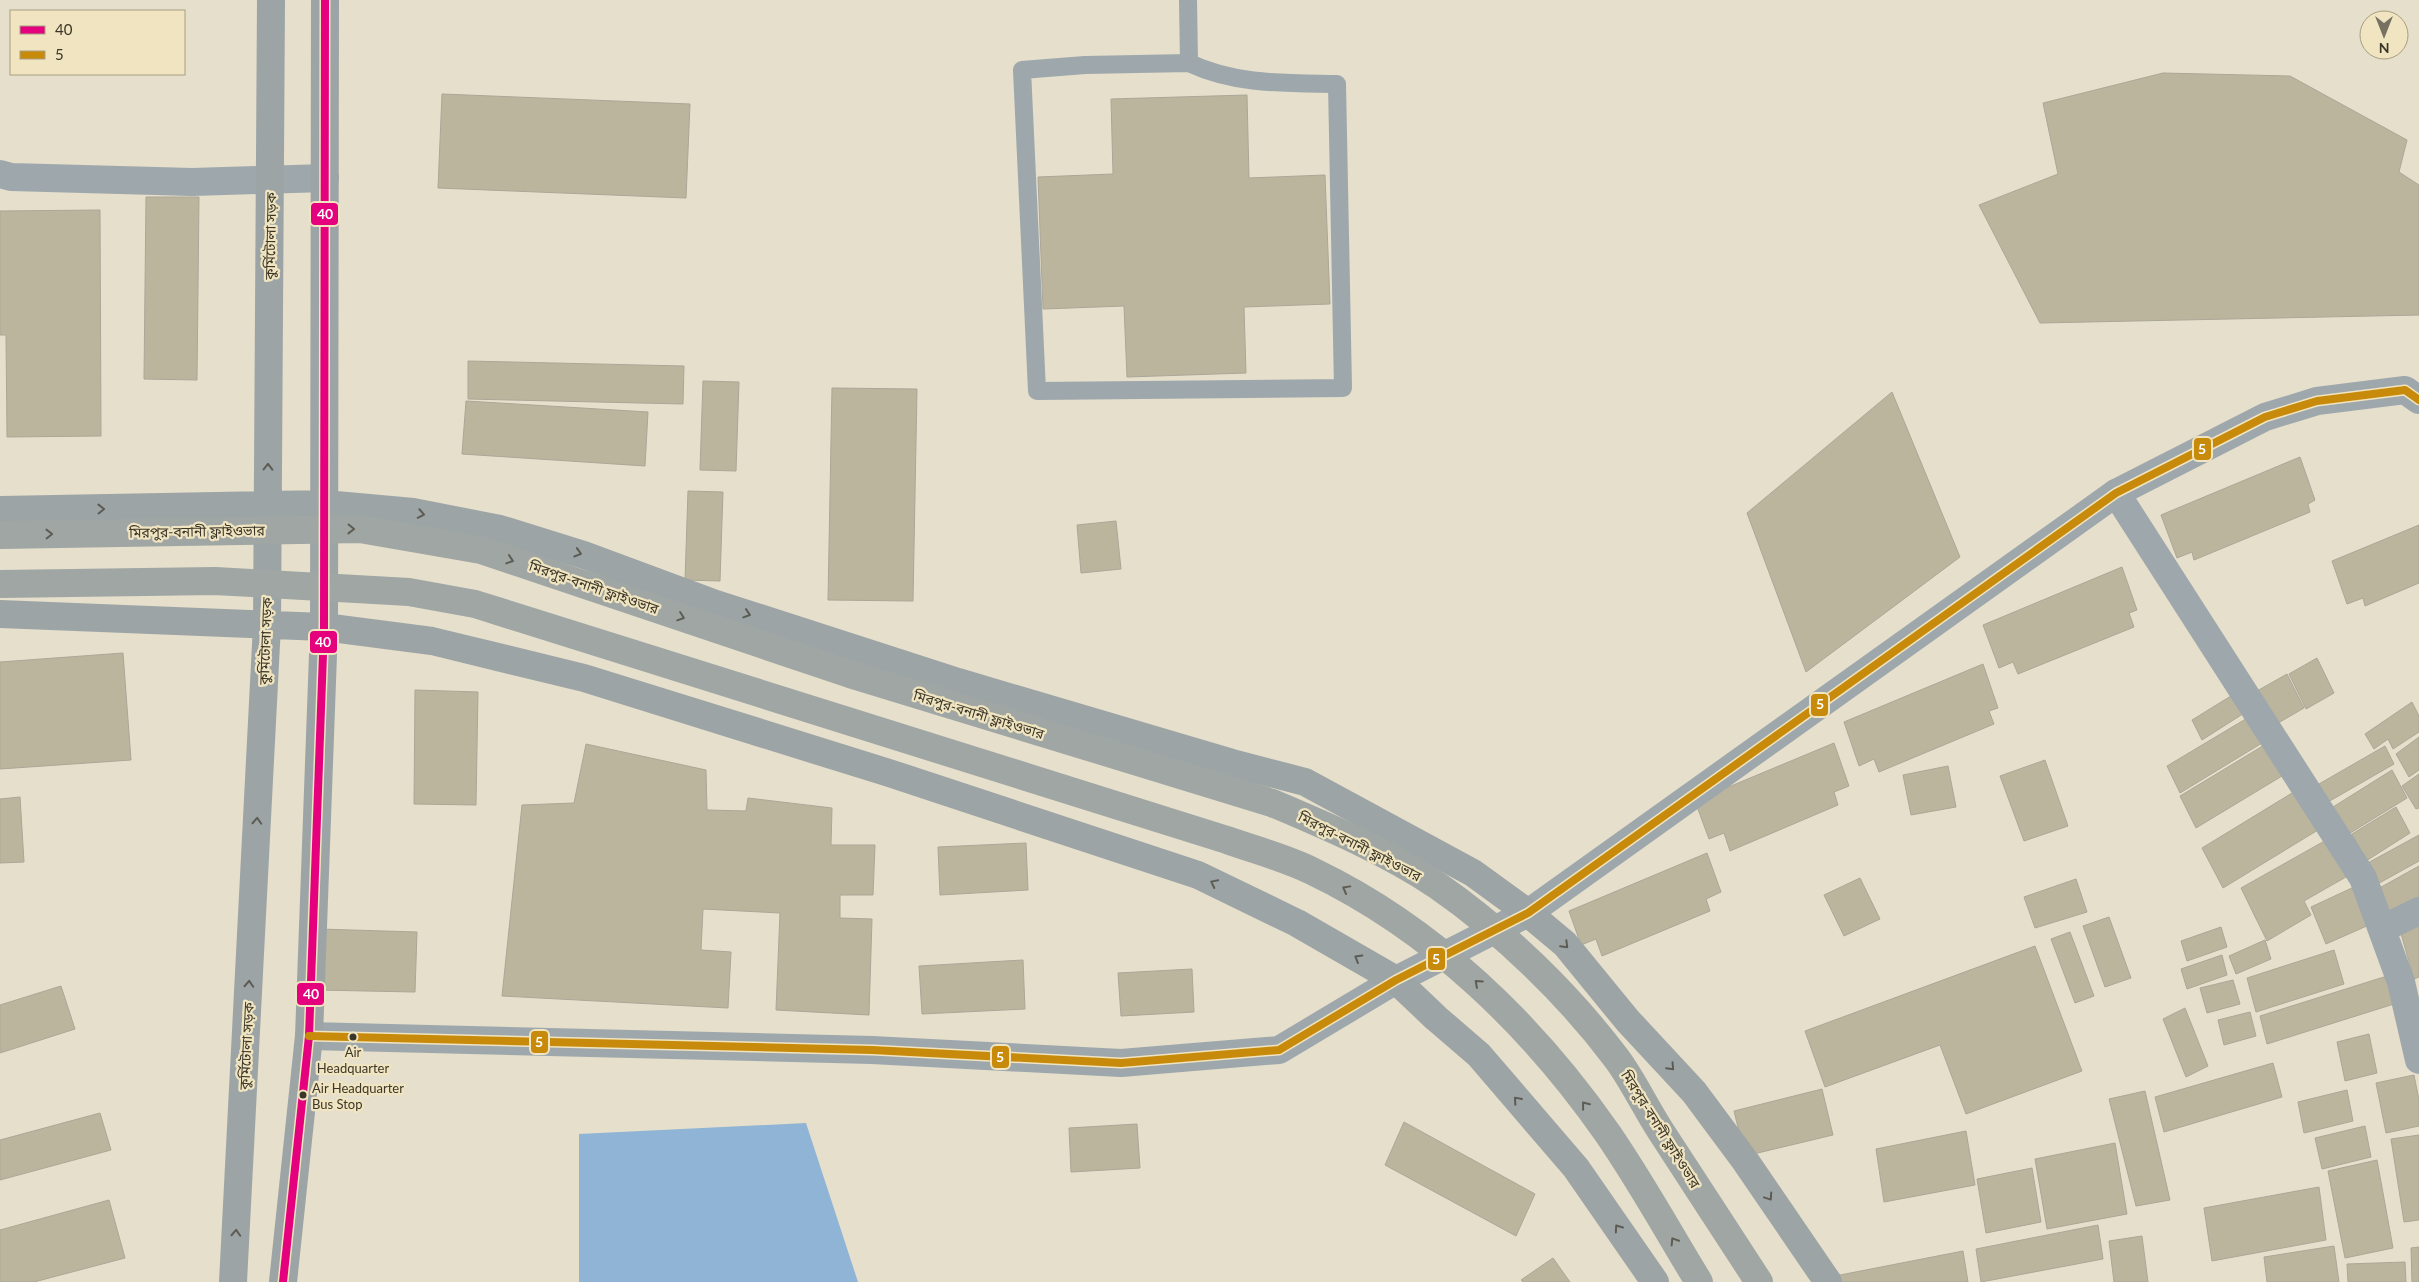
<svg xmlns="http://www.w3.org/2000/svg" width="2419" height="1282" viewBox="0 0 2419 1282" font-family="Lato,'Noto Sans Bengali',sans-serif">
	<style>
		.water { fill: #8fb4d6 }
		.building { fill: #bcb59d; stroke: #aba797 }
		.lines { fill: none; stroke-linecap: round; stroke-linejoin: round }
		.service { stroke: #9ea7ac; stroke-width: 18 }
		.minor { stroke: #9ea7ac; stroke-width: 28 }
		.tertiary { stroke: #9ea7ac; stroke-width: 28 }
		.secondary { stroke: #9da4a6; stroke-width: 28 }
		.primary-bridge { stroke: #9fa6a4; stroke-width: 28 }
		.bus-1-casing { stroke: #f0e5c0; stroke-width: 11 }
		.bus-2-casing { stroke: #f0e5c0; stroke-width: 11 }
		.bus-1 { stroke: #e5007d; stroke-width: 8 }
		.bus-2 { stroke: #c88a0a; stroke-width: 8 }
		.oneway { stroke: #5d5c54 }
		.oneway2 { stroke: #5e5d53 }
		.bus-dot { fill: #3b3628; stroke: #f0e5c0; stroke-width: 2 }
		.labels { text-anchor: middle; dominant-baseline: central; stroke-width: 4.5; stroke-linejoin: round; paint-order: stroke }
		.bus-label { font-size: 13px; fill: #3b3628; stroke: #f0e5c0 }
		.street-label { font-size: 14px; fill: #3b3628; stroke: #f0e5c0 }
		.line-badge { stroke: #f0e5c0; stroke-width: 2 }
		.badge-label { font-size: 14px; text-anchor: middle; font-weight: bold; fill: #fff }
	</style>
	<rect width="100%" height="100%" fill="#e5dfcb"/>
	<path class="water" d="M806,1123L858,1282H579V1134Z"/>
	<path class="building" d="M2163,73L2290,76L2407,140L2399,172L2419,185V315L2040,323L1979,205L2058,174L2043,103Z
		M442,94L690,104L686,198L438,188Z
		M1247,95L1249,178L1325,175L1330,304L1244,307L1246,373L1127,377L1124,306L1043,309L1038,177L1113,174L1111,99Z
		M146,197H199L197,380L144,379Z
		M100,210L101,436L7,437L6,335H0V211Z
		M468,361L684,366L683,404L468,399Z
		M703,381L739,382L736,471L700,470Z
		M832,388L917,389L913,601L828,600Z
		M1892,392L1960,557L1806,672L1747,513Z
		M466,401L648,412L645,466L462,454Z
		M2300,457L2315,500L2308,504L2310,512L2194,560L2192,552L2177,558L2161,515Z
		M688,491L723,492L720,581L685,580Z
		M1116,521L1121,569L1081,573L1077,525Z
		M2419,525V583L2365,606L2363,598L2347,604L2332,561Z
		M2122,567L2137,610L2129,613L2134,627L2018,674L2013,662L1999,668L1983,625Z
		M123,653L131,760L0,769V662Z
		M2317,658L2334,693L2306,709L2289,674Z
		M1983,664L1998,708L1989,711L1994,724L1879,772L1874,759L1859,766L1844,722Z
		M2287,674L2304,708L2273,726L2257,691Z
		M415,690L478,692L476,805L414,804Z
		M2239,691L2249,710L2202,740L2192,720Z
		M2412,702L2419,716V732L2393,749L2388,739L2374,749L2365,734Z
		M2254,714L2267,740L2180,793L2167,766Z
		M2419,737V770L2409,777L2396,754Z
		M1834,743L1849,786L1834,792L1838,805L1730,851L1724,833L1709,839L1695,801Z
		M586,744L706,770L707,810L746,811L748,798L832,808L831,845H875L873,895H840V918L872,919L869,1015L776,1010L780,913L703,909L701,950L731,952L728,1008L502,996L522,805L574,803Z
		M2266,744L2282,776L2196,828L2180,796Z
		M2385,746L2394,764L2328,802L2319,784Z
		M2045,760L2068,826L2024,841L2000,776Z
		M1948,766L1956,807L1911,815L1903,775Z
		M2392,770L2407,798L2347,835L2333,807Z
		M2419,774V808L2416,809L2402,786Z
		M2297,790L2318,830L2223,888L2202,848Z
		M20,797L24,862L0,863V799Z
		M2396,807L2410,833L2366,861L2352,834Z
		M2419,835V861L2374,886L2364,865Z
		M2328,839L2346,877L2304,901L2311,915L2267,941L2241,888Z
		M1026,843L1028,890L940,895L938,847Z
		M1707,853L1721,892L1706,899L1710,911L1602,956L1596,939L1581,945L1569,911Z
		M2419,866V904L2388,921L2374,891Z
		M1860,878L1880,919L1844,936L1824,895Z
		M2076,879L2087,912L2035,928L2024,897Z
		M2354,887L2369,925L2326,944L2311,907Z
		M2419,916V977L2414,979L2398,923Z
		M2109,917L2131,978L2105,987L2083,926Z
		M2221,927L2227,947L2187,961L2181,941Z
		M319,929L417,932L415,992L317,990Z
		M2070,932L2094,996L2075,1003L2051,939Z
		M2265,940L2271,959L2236,974L2229,956Z
		M2035,946L2082,1071L1966,1114L1940,1045L1825,1087L1805,1031Z
		M2334,950L2344,984L2256,1012L2247,978Z
		M2222,955L2227,975L2187,989L2181,969Z
		M1023,960L1025,1009L922,1014L919,966Z
		M1192,969L1194,1012L1121,1016L1118,973Z
		M2387,976L2394,1004L2267,1044L2260,1016Z
		M2233,980L2240,1004L2207,1013L2200,988Z
		M61,986L75,1029L0,1053V1005Z
		M2185,1008L2208,1066L2186,1077L2163,1019Z
		M2250,1012L2256,1036L2224,1045L2218,1020Z
		M2369,1034L2377,1073L2345,1081L2337,1042Z
		M2273,1063L2282,1097L2164,1132L2155,1097Z
		M2414,1075L2419,1100V1126L2386,1133L2376,1083Z
		M1822,1089L1833,1135L1745,1156L1734,1111Z
		M2347,1090L2353,1121L2304,1133L2298,1102Z
		M2145,1091L2170,1200L2136,1206L2109,1099Z
		M100,1113L111,1150L0,1180V1140Z
		M1404,1122L1535,1194L1516,1236L1385,1165Z
		M1137,1124L1140,1168L1071,1172L1069,1128Z
		M2365,1126L2371,1157L2322,1169L2315,1138Z
		M1966,1131L1975,1185L1884,1202L1876,1149Z
		M2419,1135V1220L2404,1222L2391,1139Z
		M2115,1143L2127,1214L2047,1229L2035,1159Z
		M2377,1160L2393,1248L2345,1258L2328,1171Z
		M2032,1168L2041,1222L1986,1233L1977,1179Z
		M2319,1187L2326,1240L2212,1261L2204,1208Z
		M109,1200L125,1258L34,1282H0V1230Z
		M2098,1225L2103,1259L1981,1282L1976,1249Z
		M2142,1236L2148,1282H2114L2109,1241Z
		M2334,1246L2339,1282H2267L2264,1257Z
		M2419,1247V1282H2412L2411,1248Z
		M1963,1251L1968,1282H1839L1835,1276Z
		M1553,1258L1570,1282H1523L1521,1280Z
		M2405,1262L2406,1282H2348L2347,1264Z"/>
	<g class="lines">
		<path class="service" d="M1188,0L1189,63
			M1189,63C1236,85 1285,83 1337,84L1343,388L1037,391L1022,70L1085,65Z"/>
		<path class="minor" d="M0,174L11,177L192,182L325,178
			M2116,493L2363,878L2401,982L2419,1060
			M2382,929L2419,911"/>
		<path class="tertiary" d="M309,1036L872,1050L1121,1063L1279,1050L1396,980L1528,913L2116,493L2265,417L2317,401L2405,390L2419,400"/>
		<path class="secondary" d="M0,510L325,504L413,512L500,529L584,555L716,604L958,682L1232,763L1305,782L1473,873L1528,913L1565,944L1628,1021L1694,1092L1746,1162L1828,1282
			M0,614L324,627L432,641L584,678L886,772L1198,875L1297,923L1396,980L1436,1018L1479,1055L1576,1168L1655,1282
			M233,1282L267,625L271,0
			M283,1282L309,1036L324,627L325,0"/>
		<path class="primary-bridge" d="M0,535L360,529L481,550L850,674L1272,803C1329,827 1387,852 1438,886C1503,931 1569,995 1617,1059C1634,1082 1646,1109 1662,1133C1694,1183 1727,1232 1759,1282
			M0,584L215,581L409,592L475,604L1227,840C1255,850 1286,858 1312,871C1433,929 1532,1025 1608,1134C1641,1182 1669,1233 1699,1282"/>
		<g class="bus-1-casing">
			<path id="bus-1" d="M283,1282L309,1036L324,627L325,0"/>
		</g>
		<g class="bus-2-casing">
			<path id="bus-2" d="M309,1036L872,1050L1121,1063L1279,1050L1396,980L1528,913L2116,493L2265,417L2317,401L2405,390L2419,400"/>
		</g>
		<use href="#bus-1" class="bus-1"/>
		<use href="#bus-2" class="bus-2"/>
	</g>
	<defs><path id="oneway-chevron" d="M-2-3.5L2.5 0L-2 3.5" fill="none" stroke-width="1.6" stroke-linecap="round" stroke-linejoin="round" transform="scale(1.25)"/></defs>
	<g class="oneway">
		<use href="#oneway-chevron" transform="translate(268 467) rotate(-89)"/>
		<use href="#oneway-chevron" transform="translate(101 509) rotate(-1)"/>
		<use href="#oneway-chevron" transform="translate(421 514) rotate(11)"/>
		<use href="#oneway-chevron" transform="translate(578 553) rotate(17)"/>
		<use href="#oneway-chevron" transform="translate(747 614) rotate(18)"/>
		<use href="#oneway-chevron" transform="translate(257 821) rotate(-87)"/>
		<use href="#oneway-chevron" transform="translate(1214 883) rotate(-154)"/>
		<use href="#oneway-chevron" transform="translate(1565 945) rotate(45)"/>
		<use href="#oneway-chevron" transform="translate(1358 958) rotate(-150)"/>
		<use href="#oneway-chevron" transform="translate(249 984) rotate(-87)"/>
		<use href="#oneway-chevron" transform="translate(1671 1067) rotate(47)"/>
		<use href="#oneway-chevron" transform="translate(1517 1100) rotate(-131)"/>
		<use href="#oneway-chevron" transform="translate(1769 1197) rotate(56)"/>
		<use href="#oneway-chevron" transform="translate(1618 1228) rotate(-125)"/>
		<use href="#oneway-chevron" transform="translate(236 1233) rotate(-87)"/>
	</g>
	<g class="oneway2">
		<use href="#oneway-chevron" transform="translate(351 529) rotate(1)"/>
		<use href="#oneway-chevron" transform="translate(49 534) rotate(-1)"/>
		<use href="#oneway-chevron" transform="translate(510 560) rotate(18)"/>
		<use href="#oneway-chevron" transform="translate(681 617) rotate(19)"/>
		<use href="#oneway-chevron" transform="translate(1346 889) rotate(-151)"/>
		<use href="#oneway-chevron" transform="translate(1478 983) rotate(-138)"/>
		<use href="#oneway-chevron" transform="translate(1585 1105) rotate(-128)"/>
		<use href="#oneway-chevron" transform="translate(1674 1241) rotate(-122)"/>
	</g>
	<g class="bus-dot">
		<circle cx="353" cy="1037" r="4.5"/>
		<circle cx="303" cy="1095" r="4.5"/>
	</g>
	<g class="labels">
		<g class="bus-label">
			<text x="353" y="1052">Air<tspan x="353" dy="16">Headquarter</tspan></text>
			<text x="312" y="1088" text-anchor="start">Air Headquarter<tspan x="312" dy="16">Bus Stop</tspan></text>
		</g>
		<g class="street-label">
			<text transform="translate(270 236) rotate(-89)">কুর্মিটোলা সড়ক</text>
			<text transform="translate(197 531) rotate(-1)">মিরপুর-বনানী ফ্লাইওভার</text>
			<text transform="translate(594 587) rotate(19)">মিরপুর-বনানী ফ্লাইওভার</text>
			<text transform="translate(265 641) rotate(-88)">কুর্মিটোলা সড়ক</text>
			<text transform="translate(979 714) rotate(17)">মিরপুর-বনানী ফ্লাইওভার</text>
			<text transform="translate(1360 846) rotate(27)">মিরপুর-বনানী ফ্লাইওভার</text>
			<text transform="translate(246 1046) rotate(-87)">কুর্মিটোলা সড়ক</text>
			<text transform="translate(1661 1129) rotate(58)">মিরপুর-বনানী ফ্লাইওভার</text>
		</g>
	</g>
	<g class="line-badge">
		<rect x="310" y="202" width="29" height="24" rx="5" fill="#e5007d"/>
		<rect x="2193" y="437" width="19" height="24" rx="5" fill="#c88a0a"/>
		<rect x="309" y="630" width="29" height="24" rx="5" fill="#e5007d"/>
		<rect x="1810" y="693" width="19" height="24" rx="5" fill="#c88a0a"/>
		<rect x="1427" y="947" width="19" height="24" rx="5" fill="#c88a0a"/>
		<rect x="296" y="982" width="29" height="24" rx="5" fill="#e5007d"/>
		<rect x="530" y="1030" width="19" height="24" rx="5" fill="#c88a0a"/>
		<rect x="991" y="1045" width="19" height="24" rx="5" fill="#c88a0a"/>
	</g>
	<g class="badge-label">
		<text x="325" y="219">40</text>
		<text x="2202" y="454">5</text>
		<text x="323" y="647">40</text>
		<text x="1820" y="709">5</text>
		<text x="1436" y="964">5</text>
		<text x="311" y="999">40</text>
		<text x="539" y="1047">5</text>
		<text x="1000" y="1062">5</text>
	</g>
	<rect x="10" y="10" width="175" height="65" fill="#f0e5c0" stroke="#a89f83"/>
	<rect x="20" y="26" width="25" height="8" fill="#e5007d" stroke="#a89f83"/>
	<text x="55" y="35" font-size="15" fill="#3b3628">40</text>
	<rect x="20" y="51" width="25" height="8" fill="#c88a0a" stroke="#a89f83"/>
	<text x="55" y="60" font-size="15" fill="#3b3628">5</text>
	<g transform="translate(2384 35) rotate(180)"><circle r="24" fill="#f0e5c0" stroke="#a89f83"/>
	<path d="M0-4L9 19L0 12L-9 19Z" fill="#767161"/>
	<text y="-8" font-size="14" font-weight="bold" text-anchor="middle" fill="#3b3628">N</text>
	</g>
</svg>
